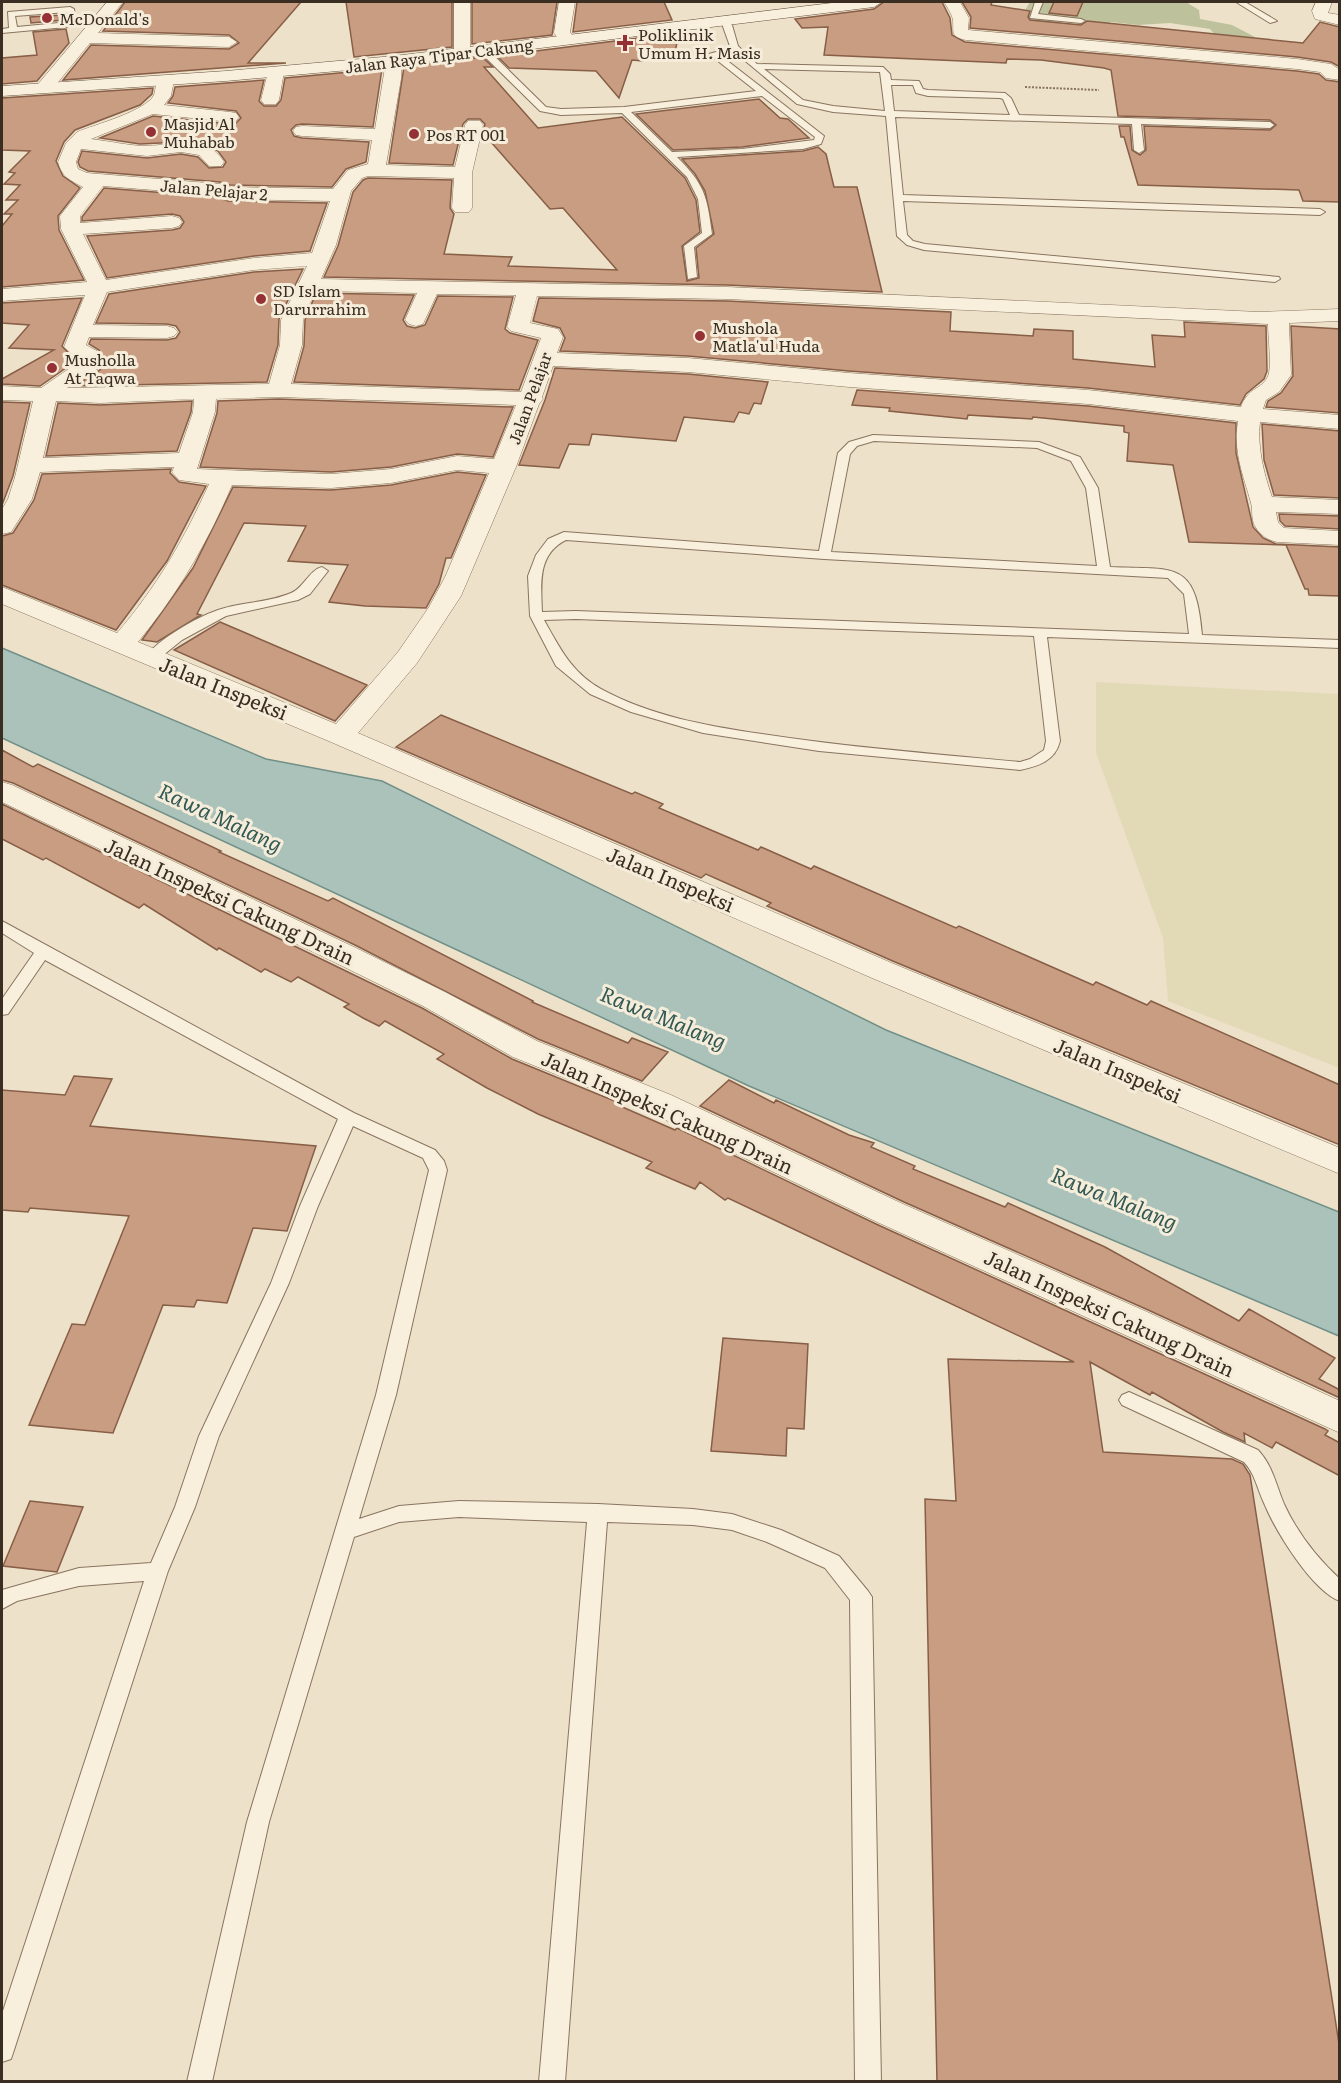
<svg xmlns="http://www.w3.org/2000/svg" width="1341" height="2083" viewBox="0 0 1341 2083" font-family="Literata,serif">
	<style>
		.farmland { fill: #e2dab7 }
		.cemetery { fill: #bdc19c }
		.water { fill: #aac2ba; stroke: #719087; stroke-width: 1.5 }
		.building { fill: #c99d82; stroke: #875e46; stroke-width: 1.5 }
		.lines { fill: none; stroke-linecap: round; stroke-linejoin: round }
		.lane-casing { stroke: #89745f; stroke-width: 2 }
		.street-casing { stroke: #89745f; stroke-width: 1 }
		.secondary-casing { stroke: #6b5542; stroke-width: 1 }
		.path { stroke: #89745f; stroke-width: 2; stroke-dasharray: 2 1.5; stroke-linecap: butt }
		.lane { fill: #f8efdd; fill-rule: evenodd }
		.street { fill: #f8efdd; fill-rule: evenodd }
		.secondary { fill: #f8efdd; fill-rule: evenodd }
		.poi-dot { fill: #953135; stroke: #f5ecd9; stroke-width: 2 }
		.labels { text-anchor: middle; dominant-baseline: central; stroke-width: 6; stroke-linejoin: round; paint-order: stroke }
		.far-poi-label { font-size: 16px; fill: #3a2d21; stroke: #f5ecd9; text-anchor: start }
		.far-street-label { font-size: 16px; fill: #3a2d21; stroke: #f5ecd9 }
		.street-label { font-size: 20px; fill: #3a2d21; stroke: #f5ecd9 }
		.water-label { font-size: 21px; font-style: italic; fill: #325955; stroke: #f5ecd9 }
	</style>
	<rect width="100%" height="100%" fill="#ede1ca"/>
	<path class="farmland" d="M1096,682L1339,694V1068L1168,1001L1163,938L1096,753Z"/>
	<path class="cemetery" d="M1030,2H1186L1199,10L1200,19L1232,25L1255,37L1216,36L1210,29L1170,23L1138,25L1111,22L1103,25L1060,20L1049,26L1017,24Z"/>
	<path class="water" d="M2,648L266,759L382,781L886,1030L1339,1212V1336L749,1086L2,738Z"/>
	<path class="building" d="M125,2H301L248,63H286L63,80L91,45L229,49L239,43L229,35L103,31Z
		M346,2H452V47L354,57Z
		M472,2H557L552,35L472,44Z
		M577,2H664L672,20L573,32Z
		M884,2H942L950,18L952,35L965,42L1297,71L1319,74L1326,80L1340,82V202L1303,201L1299,190L1138,185L1124,137H1121L1119,126H1130L1132,150L1140,155L1146,150L1144,126L1270,130L1276,125L1270,120L1118,116L1111,70L1104,68L1041,60L1007,59L1006,63L985,62L824,55L828,27L802,28L795,19L874,9Z
		M962,2H992L991,5L1030,11L1028,17L1030,20L1081,25L1087,21L1303,43L1320,22L1340,27V67L1331,62L1297,57L970,28L971,17Z
		M1054,2H1083L1077,16L1049,13Z
		M63,15L64,20L31,23L30,17Z
		M66,29L69,43L37,81L2,84V58L37,55L33,32Z
		M679,33L675,52H647L643,61L632,60L619,98L596,71L509,68L497,56Z
		M482,57L493,67H484L538,128L622,117L685,178L696,200L700,232L682,246L687,281L699,278L696,248L714,234L705,191L695,174L682,159L803,151L818,147L826,154L834,187H857L882,292L727,285L324,277L338,246L353,192L363,180L368,178L452,180L450,208L454,214L444,254L512,257L508,266L617,270L563,208L550,209L483,133L485,124L480,119H468L463,124L453,165L389,163L404,67Z
		M382,69L373,127L302,124L296,125L291,130L294,136L302,138L369,142L366,162L346,169L332,187L230,185L220,182L88,171L80,167L78,162L82,151L147,158L181,154L198,157L209,168L223,167L226,162L218,151L199,141L140,144L100,138L153,116L230,124L236,123L241,118L236,111L168,103L173,96L175,87L264,80L259,101L264,106H276L281,100L285,78Z
		M153,88L152,94L140,105L75,130L64,142L56,161L63,176L80,188L58,216L59,230L84,280L2,287V226L12,214H4L18,200H6L20,185L4,184L15,173L9,172L30,151L2,150V98Z
		M759,99L780,118L788,119L809,138L742,147L673,150L636,114Z
		M104,188L217,197L228,201L327,203L310,251L254,256L107,278L87,236L172,230L180,228L184,222L180,216L172,214L82,221V217Z
		M303,269L279,319L278,345L267,382L75,386L100,370L104,364L99,350L89,344L91,339L167,340L176,338L180,332L176,326L167,324L96,323L109,294L254,272Z
		M316,293L414,295L403,320L407,326L415,328L425,325L438,296L513,297L505,329L510,333L538,340L519,390L294,382L304,346L305,320Z
		M82,298L62,346L76,361L40,386L2,384V379L54,350L9,348L29,325L2,323V303Z
		M539,298L727,301L951,312L950,331L1033,336L1034,329L1073,331V359L1155,367L1152,335L1185,337L1184,322L1266,326L1267,371L1264,379L1246,394L1240,405L1088,388L849,371L688,356L560,351L565,338L560,328L533,321Z
		M1291,326L1340,329V413L1266,407L1268,401L1281,393L1293,376Z
		M555,368L688,374L768,382L761,404L754,403L749,414L739,412L734,422L684,417L676,441L592,434L589,445L569,444L559,468L519,465L545,400Z
		M857,390L1088,406L1236,423V453L1253,527L1263,538L1276,544L1340,547V596L1309,595L1308,589H1305L1286,545L1189,542L1173,465L1127,461L1129,433L1124,432V426L1033,417L1032,419L968,415L967,419L889,411L890,408L852,405Z
		M278,399L513,407L493,457L457,454L391,467L331,472L200,467L217,413L218,401Z
		M192,401L191,412L177,451L46,456L58,403L100,405Z
		M2,402L30,403L13,476L2,505Z
		M1262,424L1340,431V498L1274,495L1264,460Z
		M171,469L170,473L179,482L206,486L167,561L116,630L2,585V536L13,533L34,500L42,474Z
		M457,472L486,475L451,558H446L439,584L426,608L365,606L329,602L348,565L288,561L306,526L244,523L197,614L201,615L157,642L142,640L193,568L233,487L331,490L391,485Z
		M1279,514L1340,516V529L1285,526L1280,521Z
		M220,622L367,685L335,721L174,650Z
		M441,715L632,794L635,792L663,804L659,808L758,850L761,847L811,869L814,866L956,928L959,926L1093,985L1096,982L1147,1005L1151,1001L1340,1085V1145L895,962L767,906L771,903L706,874L701,878L396,747Z
		M2,750L33,767L38,764L221,851L219,852L328,901L333,898L533,1001L532,1002L628,1043L632,1038L668,1052L642,1081L538,1039L355,945L13,783L2,780Z
		M2,804L422,1008L512,1059L622,1104L620,1106L675,1130L677,1128L876,1224L1325,1429L1328,1431L1325,1435L1340,1443V1476L1276,1442L1272,1448L1244,1433L1245,1442L1223,1432L1152,1392L1150,1395L1090,1362L1103,1452L1232,1459L1243,1464L1250,1475L1340,2050V2082H937L925,1499L956,1501L948,1359L1074,1362L728,1198L725,1200L700,1182L695,1189L646,1168L652,1162L538,1114L487,1088L437,1059L444,1054L385,1021L379,1026L363,1018L344,1007L349,1004L298,977L291,982L265,969L261,972L219,948L217,950L144,904L139,908L46,858L43,860L2,839Z
		M74,1076L112,1079L90,1126L316,1146L287,1231L253,1228L227,1303L197,1300L194,1307L163,1305L113,1433L29,1425L72,1324L85,1325L129,1216L30,1208L28,1212L2,1210V1090L65,1095Z
		M729,1080L774,1103L776,1100L849,1135L874,1143L871,1147L915,1166L913,1169L1005,1207L1008,1203L1105,1247L1239,1321L1249,1309L1335,1358L1319,1379L1340,1390V1398L1146,1309L904,1202L700,1106Z
		M723,1338L808,1344L804,1429L787,1428L786,1456L711,1451Z
		M30,1501L83,1507L57,1572L3,1566Z"/>
	<g class="lines">
		<g class="lane-casing">
			<path id="lane" d="M1035,2H1043L1038,14L1081,19L1085,21L1081,23L1030,18Z
				M1236,2H1245L1277,21L1270,23Z
				M70,7L74,9L77,26L2,33V29L9,28L8,12ZM67,12L69,22L17,27L15,16Z
				M725,19L732,25L738,46L757,64L883,67L890,74L891,80L919,81L923,89L928,90L1005,93L1011,98L1019,115L1270,122L1274,125L1270,128L1141,124L1144,150L1139,153L1134,150L1132,124L895,117L903,195L1320,209L1325,212L1320,215L903,201L907,235L913,241L925,244L1279,277L1280,279L1275,282L924,250L907,245L897,236L886,116L833,112L797,104L731,49L721,21ZM764,69L880,72L885,111L833,106L803,100ZM891,85H913L916,93L928,96L1000,98L1003,99L1010,115L894,111Z
				M480,48H486L546,107L561,109L624,107L756,91L709,54L716,52L824,136L821,144L803,149L677,157C705,185 707,196 712,234L694,247L697,277L688,279L684,246L702,233L698,199L687,177L622,113L561,115L540,111L480,52ZM762,96L815,137L814,140L742,149L672,152L631,112Z
				M873,435L1039,442L1080,457L1098,488L1110,567C1174,570 1196,559 1202,635L1340,640V648L1047,637L1060,741C1055,761 1039,766 1020,770L819,751L703,733L631,712L590,694L556,666L530,616L528,576L536,555L548,539L564,532L819,551L838,453L849,442ZM874,441L1037,448L1071,461L1086,488L1097,566L831,552L850,454L857,446ZM566,540L824,559L1168,578L1184,594L1189,634L576,611L542,612C541,585 537,554 566,540ZM576,619L1034,636L1046,741L1044,750L1030,759L1020,762C934,754 847,747 762,734C708,726 650,716 601,689C571,672 560,648 544,620Z
				M322,567L328,571L310,594L298,600L226,616L182,640L156,661H146L144,658C159,639 195,618 218,610C241,602 268,603 291,593C304,588 309,570 322,567Z
				M2,921L354,1113L435,1150L444,1161L447,1170L396,1395L359,1519L399,1506L459,1501L598,1504L693,1509L732,1514L781,1530L839,1556L868,1591L872,1597L881,2082H855L850,1600L825,1568L767,1542L732,1530L693,1525L607,1522L565,2082H539L587,1522L459,1517L399,1522L354,1537L269,1822L212,2082H187L247,1822L376,1395L429,1170L423,1158L353,1126L318,1206L289,1283L219,1436L195,1507L168,1571L14,2050L11,2059L2,2062V2014L144,1581L79,1586L17,1601L2,1609V1590L79,1568L151,1563L175,1507L199,1436L271,1283L300,1206L338,1119L45,960L8,1014L2,1015V999L34,953L2,933Z
				M1129,1392L1258,1450C1273,1466 1276,1485 1284,1504C1297,1532 1317,1558 1340,1579V1601C1312,1591 1275,1530 1264,1503C1257,1488 1255,1474 1244,1462L1122,1405L1119,1400L1122,1395Z"/>
		</g>
		<g class="street-casing">
			<path id="street" d="M107,2H123L98,33L229,37L237,42L229,47L90,43L51,91H39L36,87L39,83Z
				M454,2H470V53L462,58L454,53Z
				M559,2H575L570,32L575,39L573,42H561L554,33Z
				M944,2H960L969,18L968,30L1297,59L1331,64L1340,70V80L1326,78L1320,72L1297,69L966,40C950,36 954,33 953,20C952,14 947,7 944,2Z
				M1316,2H1332L1328,13L1340,15V25L1315,19L1312,11Z
				M394,56L402,61L401,79L386,165L455,167L465,125L468,121H480L483,125L472,173V208L469,212H455L452,208L454,178L368,176L362,178L351,191L336,245L321,279L727,287L1259,312L1340,309V321L1289,323L1291,375L1279,392L1266,400L1263,409L1340,415V429L1260,422C1257,447 1264,474 1272,497L1340,500V514L1276,512L1278,522L1284,528L1340,531V545L1277,542C1268,540 1260,535 1255,526C1251,519 1253,511 1251,503C1243,474 1233,452 1238,421L1088,404L849,387L688,372L553,366L542,397L543,399L539,404L516,467L461,596L417,663L358,733L894,964L1340,1148V1174L872,978L331,742L2,604V587L117,633C156,588 185,538 209,484L179,480L172,472L174,467L40,472L32,499L11,532L2,534V509L8,499L15,477L33,401L2,400V386L41,388L80,361L64,347L85,295L2,301V289L87,282L61,229L60,216L83,187C70,180 62,177 58,162L66,143L77,132C94,125 146,111 154,95C156,89 155,82 159,76H171L174,80L171,96L164,105L230,112L236,113L239,117L236,121L230,122L153,114L91,139C109,141 129,146 147,146C177,145 204,132 224,162L221,166H209L199,155L181,152L147,156L81,149L76,162L78,169L87,173L220,184L230,187L333,189L348,170L368,164L372,140L302,136L296,135L293,131L296,127L302,126L375,129L386,61ZM103,186L217,195L228,199L330,201L312,253L254,258L106,280L83,234L172,228L179,226L182,222L179,218L172,216L80,223V216ZM307,266L281,320L280,345L269,384L67,388L99,368L102,363L97,351L86,345L89,337L167,338L174,336L178,332L174,328L167,326L93,325L107,292L254,270ZM315,291L417,293L405,320L409,324L416,326L423,324L437,294L516,295L507,327L511,331L541,338L521,392L291,384L302,345L303,320ZM537,296L727,299L1268,324C1268,336 1272,367 1268,376C1262,390 1248,387 1241,407L1088,390L849,373L688,358L557,353L563,337L558,329L530,323ZM278,397L516,405L494,459L457,456L391,469L331,474L197,469L215,412L216,399ZM194,399L193,412L179,453L43,458L56,401L100,403ZM457,470L489,473L446,575L429,607L398,652L336,724L138,642C177,595 208,542 232,485L331,488L391,483Z
				M276,67L284,72L279,100L276,104H264L261,100L268,72Z
				M2,782L12,785L354,947L445,992L537,1041L671,1095L903,1204L1145,1311L1340,1401V1433L877,1222L647,1111L513,1057L423,1006L332,961L2,802Z"/>
		</g>
		<g class="secondary-casing">
			<path id="secondary" d="M840,2H882L874,7L394,66L226,81L2,96V86L226,71L394,56Z"/>
		</g>
		<path class="path" d="M1025,87L1099,90"/>
		<use href="#lane" class="lane"/>
		<use href="#street" class="street"/>
		<use href="#secondary" class="secondary"/>
	</g>
	<g class="poi-dot">
		<circle cx="47" cy="18" r="6"/>
		<path d="M622 34h6v6h6v6h-6v6h-6v-6h-6v-6h6z"/>
		<circle cx="151" cy="132" r="6"/>
		<circle cx="414" cy="134" r="6"/>
		<circle cx="261" cy="299" r="6"/>
		<circle cx="700" cy="336" r="6"/>
		<circle cx="52" cy="368" r="6"/>
	</g>
	<g class="labels">
		<g class="far-poi-label">
			<text x="59" y="18">McDonald's</text>
			<text x="638" y="34">Poliklinik<tspan x="638" dy="18">Umum H. Masis</tspan></text>
			<text x="163" y="123">Masjid Al<tspan x="163" dy="18">Muhabab</tspan></text>
			<text x="426" y="134">Pos RT 001</text>
			<text x="273" y="290">SD Islam<tspan x="273" dy="18">Darurrahim</tspan></text>
			<text x="712" y="327">Mushola<tspan x="712" dy="18">Matla'ul Huda</tspan></text>
			<text x="64" y="359">Musholla<tspan x="64" dy="18">At Taqwa</tspan></text>
		</g>
		<g class="far-street-label">
			<text transform="translate(439 55) rotate(-7)">Jalan Raya Tipar Cakung</text>
			<text transform="translate(214 189) rotate(5)">Jalan Pelajar 2</text>
			<text transform="translate(529 398) rotate(-70)">Jalan Pelajar</text>
		</g>
		<g class="street-label">
			<text transform="translate(224 687) rotate(22)">Jalan Inspeksi</text>
			<text transform="translate(671 878) rotate(23)">Jalan Inspeksi</text>
			<text transform="translate(230 900) rotate(25)">Jalan Inspeksi Cakung Drain</text>
			<text transform="translate(1118 1069) rotate(23)">Jalan Inspeksi</text>
			<text transform="translate(668 1111) rotate(24)">Jalan Inspeksi Cakung Drain</text>
			<text transform="translate(1110 1312) rotate(25)">Jalan Inspeksi Cakung Drain</text>
		</g>
		<g class="water-label">
			<text transform="translate(221 816) rotate(25)">Rawa Malang</text>
			<text transform="translate(664 1016) rotate(22)">Rawa Malang</text>
			<text transform="translate(1115 1197) rotate(22)">Rawa Malang</text>
		</g>
	</g>
	<rect width="1341" height="2083" fill="none" stroke="#3a2d21" stroke-width="6"/>
</svg>
